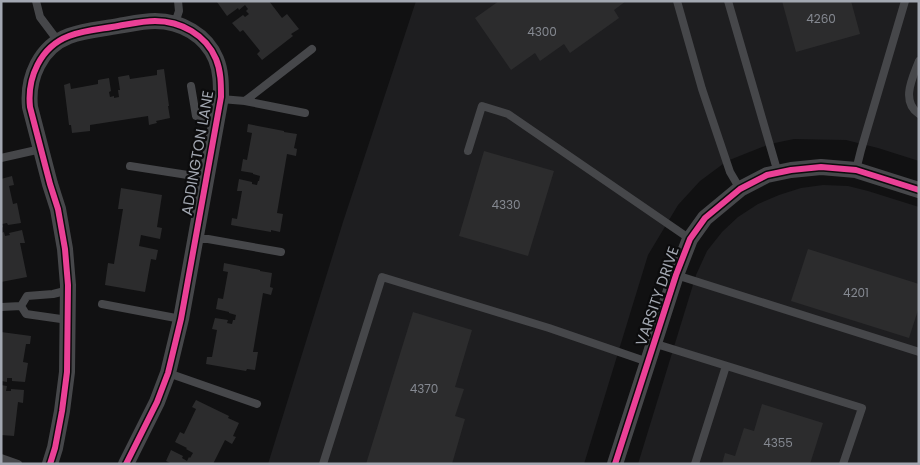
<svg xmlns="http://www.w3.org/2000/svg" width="920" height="465" viewBox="0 0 920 465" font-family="Poppins,sans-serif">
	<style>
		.built { fill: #1e1e20 }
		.building { fill: #2c2c2d }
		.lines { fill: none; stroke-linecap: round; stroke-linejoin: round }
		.lane { stroke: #46474a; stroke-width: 8 }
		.street { stroke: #46474a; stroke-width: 16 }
		.cycleway-casing { stroke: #0c0c0d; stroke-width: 9 }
		.cycleway { stroke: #ea4096; stroke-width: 6 }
		.labels { text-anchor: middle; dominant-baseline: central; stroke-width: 4.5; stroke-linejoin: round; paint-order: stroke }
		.number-label { font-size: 12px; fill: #858991 }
		.street-label { font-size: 15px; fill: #a3a8b2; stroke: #0c0c0d }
	</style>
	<rect width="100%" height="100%" fill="#111112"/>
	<path class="built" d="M416,1H919V161L878,148L846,140L794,139L770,144L727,161L700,181L678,205L648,255L584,464H268L343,222Z
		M823,185L848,186L868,191L919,207V464H638L696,275L707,251L722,232L738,217L758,204L779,195L801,188Z"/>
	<path class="building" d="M218,1H269L282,18L287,14L299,29L291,34L293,36L262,60L257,54L260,51L243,30L240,32L232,23L243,15L245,17L249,14L246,11L248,9L245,5L239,10L238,8L227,16L217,2Z
		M499,1H626L614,10L619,18L570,53L564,44L540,61L535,53L511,70L475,18Z
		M782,1H851L860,34L796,52Z
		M164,69L169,106H168L170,118L156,121L157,123L149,125L148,116L90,125V131L72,133L71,125H69L64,85L70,83L71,89L98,84V80L109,78L111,91L109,92L110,97L114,96V98L119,97L118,90H120L118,77L129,75L130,79L157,75V70Z
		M248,124L284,131V132L297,134L294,148L297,149L296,156L287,154L277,213L283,214L280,232L271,230V232L231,225L232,218L237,219L242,191H237L239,179L252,182V184L257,185L258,181H259L260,176L253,174V173L241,171L243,159L247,160L252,133L247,132Z
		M484,151L554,171L528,256L459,236Z
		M12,176L14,185L9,186L13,204L17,203L21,223L8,225L7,223L2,224L3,227L1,228V179Z
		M121,188L162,195L157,227L162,228L160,239L141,235L139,246L158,250L156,260L151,259L145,292L105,285L108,263L114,264L123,209H118Z
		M22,230L25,243H20L27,277L1,282V233L4,232L5,236L10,235L9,233Z
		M808,249L919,284V307L909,338L791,301Z
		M224,263L260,270V271L272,273L270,287L273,288L271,295L263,293L253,352H258L255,370L247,369L246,371L206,364L207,357H212L217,330L212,329L215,318L228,320L227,323L232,324L233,320H235L236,315L229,313V312L216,309L218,298L223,299L228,272L223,271Z
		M413,312L472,330L455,387L464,389L455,416L465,419L452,464H366Z
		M1,332L31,336L30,344H26L23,362L28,363L25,382L12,381V378H7V382L1,381Z
		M1,385L7,386L6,391H11V389L24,390L23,403L18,402L14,436L1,435Z
		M196,400L229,416L228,418L239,423L233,436L236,437L232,444L225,440L213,464H170V463L166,461L171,450L183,456L182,458L187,461L189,457L190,458L193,453L186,449L187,448L175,442L180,432L184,434L196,409L192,407Z
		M762,404L823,423L810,464H722L725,453L735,456L744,428L754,431Z"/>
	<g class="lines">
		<path class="lane" d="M36,1L40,17L58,41
			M677,1L702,89L730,172L740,189
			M728,1L778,173
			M175,23L179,11L178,1
			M919,61C913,77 900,101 919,114
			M191,86L196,116L216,122
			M221,99L245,101
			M305,113L245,101L312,49
			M468,151L482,106L508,114L690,239
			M1,158L41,149
			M130,166L207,178
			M856,170L861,150L905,1
			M195,239H208L281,252
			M676,275L919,352
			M102,304L181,319
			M21,306L27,296L53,294L69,290
			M21,306L26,314L68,320
			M1,307L21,306
			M653,343L862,408L843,464
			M168,373L257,404
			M1,458L18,464
			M323,464L382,277L549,328L648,362
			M695,464L726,366"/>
		<path class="street" d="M50,464L55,448L62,411L67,372L68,285L65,249L58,209L50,184L30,107C27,78 40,47 69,36C85,30 102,29 118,26C130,24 143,21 155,21C181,21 206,35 216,59C221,71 221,84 221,97L181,319L168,373L157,402L126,464
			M615,464L676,275L690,239L705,218L740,189L767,175L791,170L821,167L856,170L919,190"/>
		<g class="cycleway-casing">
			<path id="cycleway" d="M50,464L55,448L62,411L67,372L68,285L65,249L58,209L50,184L30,107C27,78 40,47 69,36C85,30 102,29 118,26C130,24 143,21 155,21C181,21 206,35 216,59C221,71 221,84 221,97L181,319L168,373L157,402L126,464
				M615,464L676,275L690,239L705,218L740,189L767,175L791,170L821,167L856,170L919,190"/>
		</g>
		<use href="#cycleway" class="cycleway"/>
	</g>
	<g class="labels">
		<g class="number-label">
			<text x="821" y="18">4260</text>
			<text x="542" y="31">4300</text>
			<text x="506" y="204">4330</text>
			<text x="856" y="292">4201</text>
			<text x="424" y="388">4370</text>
			<text x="778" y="442">4355</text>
		</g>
		<g class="street-label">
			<text transform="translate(197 153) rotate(-80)">ADDINGTON LANE</text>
			<text transform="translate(657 296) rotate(-71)">VARSITY DRIVE</text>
		</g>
	</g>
	<rect width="920" height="465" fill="none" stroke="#a3a8b2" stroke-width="5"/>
</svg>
